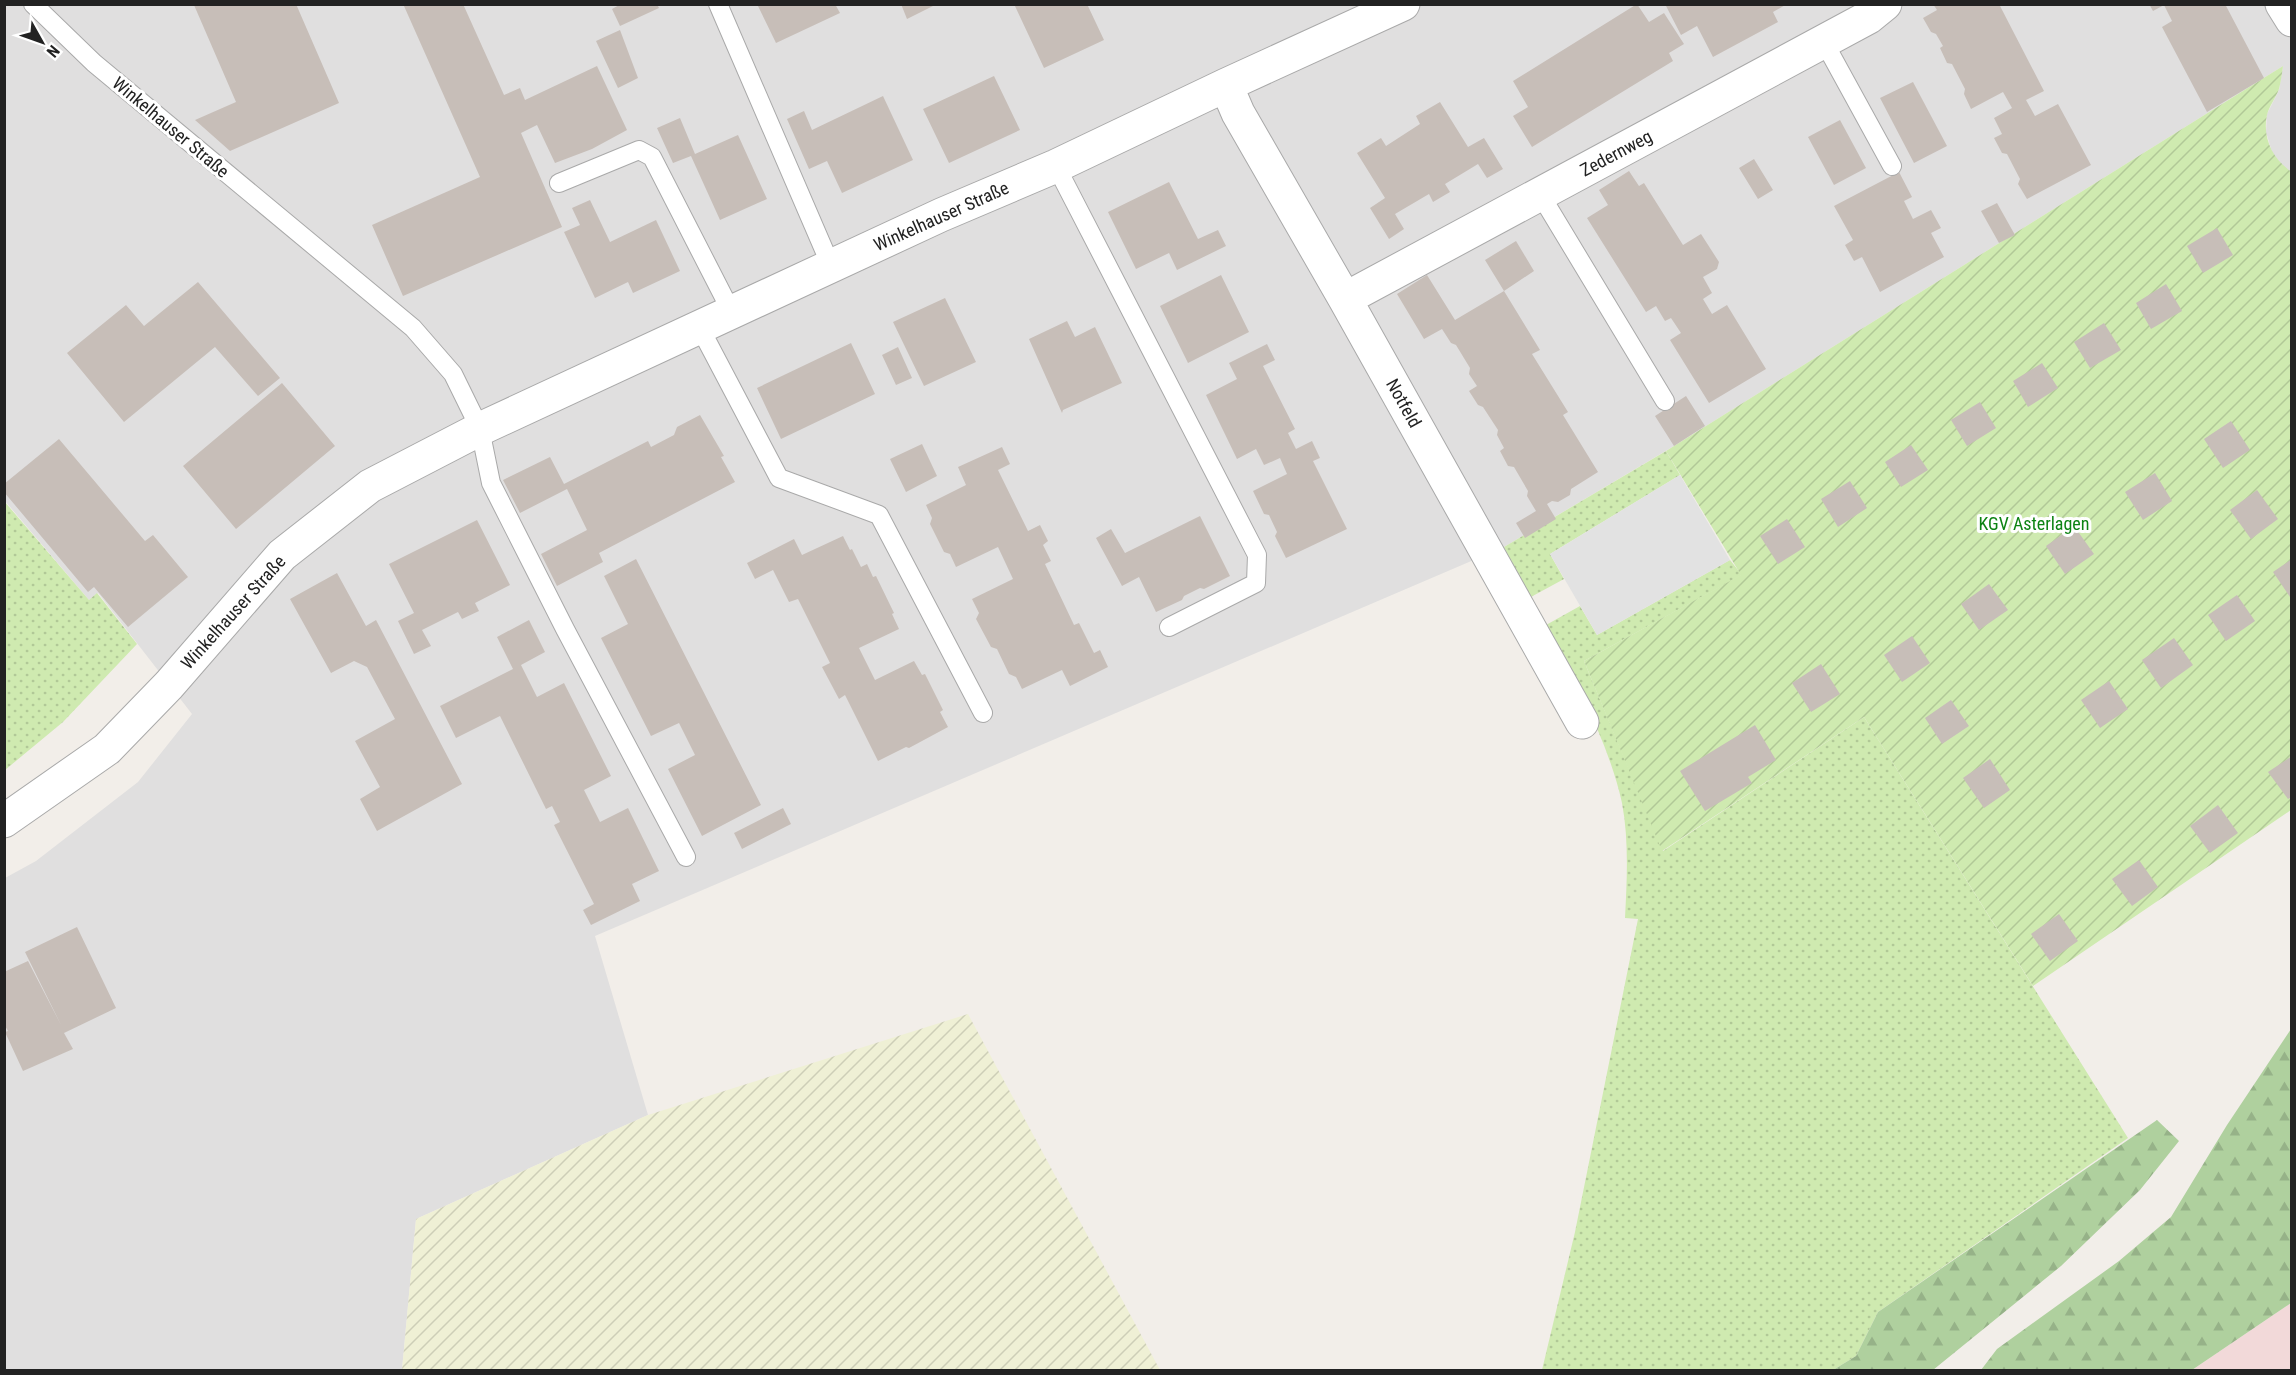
<svg xmlns="http://www.w3.org/2000/svg" width="2296" height="1375" viewBox="0 0 2296 1375" font-family="'Roboto Condensed',sans-serif">
	<style>
		.residential { fill: #e0dfdf }
		.commercial { fill: #f2d9d9 }
		.farmland { fill: url(#farmland-furrows) }
		.grass { fill: url(#grass-dots) }
		.forest { fill: url(#forest-firs) }
		.garden { fill: url(#garden-furrows) }
		.parking { fill: #e2e2e2 }
		.building { fill: #c7beb8 }
		.lines { fill: none; stroke-linecap: round; stroke-linejoin: round }
		.service-casing { stroke: #a9a9a9; stroke-width: 20 }
		.minor-casing { stroke: #a9a9a9; stroke-width: 35 }
		.service { stroke: #fff; stroke-width: 18 }
		.minor { stroke: #fff; stroke-width: 33 }
		.labels { text-anchor: middle; dominant-baseline: central; stroke-width: 6; stroke-linejoin: round; paint-order: stroke }
		.street-label { font-size: 18px; fill: #222; stroke: #fff }
		.park-label { font-size: 18px; fill: #0d8313; stroke: #fff }
	</style>
	<defs>
		<pattern id="farmland-furrows" width="10" height="10" patternUnits="userSpaceOnUse" patternTransform="scale(1.5)"><rect width="10" height="10" fill="#eff0d5"/><path d="M-1 1l2-2M0 10L10 0M9 11l2-2" fill="none" stroke="#cdceb7"/></pattern>
		<pattern id="grass-dots" width="8" height="8" patternUnits="userSpaceOnUse" patternTransform="scale(1.5)"><rect width="8" height="8" fill="#cfeab0"/><path d="M2 2h.1M6 6h.1" fill="none" stroke="#b1c897" stroke-width="1.8" stroke-linecap="round"/></pattern>
		<pattern id="forest-firs" width="22" height="20" patternUnits="userSpaceOnUse" patternTransform="scale(1.5)"><rect width="22" height="20" fill="#afd09e"/><path d="M5 1l3.5 6h-7zM16 11l3.5 6h-7z" fill="#96b288"/></pattern>
		<pattern id="garden-furrows" width="10" height="10" patternUnits="userSpaceOnUse" patternTransform="scale(1.5)"><rect width="10" height="10" fill="#cfeab0"/><path d="M-1 1l2-2M0 10L10 0M9 11l2-2" fill="none" stroke="#b1c897"/></pattern>
	</defs>
	<rect width="100%" height="100%" fill="#f2eee9"/>
	<path class="residential" d="M5,5H2291V172L2283,167L2272,152L2266,132L2267,114L2279,90L2283,66L1674,446L1504,547L595,936L648,1115L416,1219L402,1370H5V878L36,861L138,782L192,714L98,593L89,600L5,501Z"/>
	<path class="commercial" d="M2291,1303V1370H2192Z"/>
	<path class="farmland" d="M968,1014L1160,1370H402L416,1219L648,1115Z"/>
	<path class="grass" d="M1666,451L1680,475L1550,554L1564,579L1529,598L1504,547Z
		M4,501L89,600L97,593L137,644L63,722L5,770Z
		M1730,560L1742,575L1584,661L1663,851L1864,717L2128,1138L1878,1312L1856,1356L1833,1370H1542L1575,1232L1638,919L1625,918C1627,880 1629,840 1622,803C1608,740 1575,682 1546,625L1580,606L1597,635Z"/>
	<path class="forest" d="M2291,1029V1303L2192,1370H1981L1997,1349L2119,1261L2171,1217L2227,1125Z
		M2157,1120L2179,1141L2140,1190L2061,1266L1933,1370H1833L1856,1356L1878,1312Z"/>
	<path class="garden" d="M2283,66C2282,73 2281,81 2279,89C2276,98 2269,106 2267,115C2262,138 2273,160 2292,172L2291,810L2033,986L1864,717L1662,851L1584,661L1741,575L1666,451Z"/>
	<path class="parking" d="M1680,475L1730,560L1597,635L1550,554Z"/>
	<path class="building" d="M196,4H296L339,103L230,151L195,120L236,102L194,5Z
		M408,4H463L504,95L520,88L525,100L597,66L627,130L592,149L555,163L537,125L521,133L562,227L403,296L372,225L480,177L404,6Z
		M621,4H657L659,8L620,26L612,9Z
		M757,4H835L840,13L776,43Z
		M901,4H937L907,19Z
		M1014,4H1087L1104,40L1044,68Z
		M1637,4L1649,22L1664,13L1684,44L1669,53L1673,61L1532,147L1513,116L1528,107L1513,81Z
		M1665,4H1787L1773,12L1778,22L1713,57L1697,26L1681,35Z
		M1933,4H1999L2044,91L2026,100L2035,116L2058,104L2091,165L2027,199L2018,184L2020,179L2007,154L2002,153L1994,138L2002,134L1994,118L2012,108L2003,92L1971,109L1964,94L1965,89L1952,64L1947,63L1940,48L1943,46L1936,34L1931,32L1923,18L1937,10Z
		M2149,4H2225L2264,78L2207,112L2162,27L2172,21L2164,5L2153,11Z
		M620,30L638,78L618,88L596,41Z
		M994,76L1020,130L949,163L923,109Z
		M1913,82L1947,146L1914,163L1880,98Z
		M883,96L913,160L842,193L827,161L809,169L787,119L804,111L812,130Z
		M1440,102L1468,147L1484,138L1503,169L1487,178L1478,164L1445,184L1450,192L1433,202L1429,194L1395,214L1404,229L1389,239L1370,208L1385,198L1357,153L1381,138L1386,146L1420,124L1416,116Z
		M680,118L695,154L738,135L767,199L720,220L691,156L673,163L657,128Z
		M1840,120L1866,168L1834,185L1808,137Z
		M1754,159L1773,190L1758,199L1739,168Z
		M1629,171L1639,186L1644,183L1683,245L1701,234L1719,262L1717,269L1703,277L1712,293L1703,299L1712,314L1727,305L1766,369L1709,403L1670,340L1681,333L1671,318L1665,321L1656,306L1646,312L1587,218L1608,205L1599,190Z
		M1899,172L1912,197L1904,201L1913,219L1931,210L1941,228L1931,233L1944,257L1880,292L1862,257L1854,261L1845,245L1853,240L1834,206Z
		M1169,182L1198,239L1218,230L1226,246L1177,270L1169,253L1136,269L1108,212Z
		M590,200L610,242L656,220L680,271L633,293L628,282L595,298L564,232L580,225L572,208Z
		M1997,203L2015,235L1999,243L1981,211Z
		M2217,228L2233,255L2203,273L2187,246Z
		M1516,241L1534,271L1504,291L1540,350L1532,354L1568,412L1563,415L1598,472L1571,489L1570,495L1558,502L1552,501L1547,504L1556,519L1525,538L1516,523L1536,511L1527,496L1528,491L1514,467L1508,466L1500,451L1504,448L1497,435L1498,430L1483,407L1478,405L1469,391L1477,386L1469,374L1470,368L1456,345L1451,343L1442,329L1424,339L1397,294L1427,275L1455,320L1504,291L1485,260Z
		M1221,275L1249,332L1188,363L1160,306Z
		M198,282L280,378L258,396L215,347L124,422L67,353L126,305L144,326Z
		M2166,284L2182,311L2151,329L2136,303Z
		M945,298L976,362L924,386L893,322Z
		M1067,321L1075,337L1095,327L1122,383L1063,410L1062,413L1029,339Z
		M2104,323L2121,350L2090,368L2074,342Z
		M851,343L875,394L781,439L757,388Z
		M1267,344L1275,360L1263,366L1295,429L1288,433L1296,449L1312,441L1320,458L1313,461L1347,529L1286,558L1275,536L1277,532L1269,515L1264,514L1253,491L1287,474L1280,458L1264,465L1256,449L1237,459L1206,395L1237,379L1229,363Z
		M898,347L912,378L896,385L882,355Z
		M2042,363L2058,388L2028,407L2013,381Z
		M282,383L335,446L236,529L183,466Z
		M1686,396L1705,426L1674,446L1655,416Z
		M1980,402L1996,428L1967,446L1951,420Z
		M700,415L724,456L721,457L735,482L599,553L603,562L557,586L541,554L587,530L567,489L520,513L503,480L550,457L564,484L646,442L648,441L651,447L674,435L677,427Z
		M2231,421L2250,450L2223,468L2204,439Z
		M59,439L145,541L153,535L188,577L128,627L94,587L88,592L4,492V484Z
		M922,444L937,476L906,492L890,459Z
		M1911,445L1928,470L1901,487L1885,462Z
		M1002,447L1010,464L998,470L1028,531L1040,525L1048,541L1043,545L1051,561L1045,564L1074,625L1079,623L1094,653L1100,650L1108,667L1070,686L1062,670L1022,689L1016,677L1009,674L997,649L991,647L976,619L979,613L972,599L1013,579L998,547L956,567L950,554L944,552L930,524L932,518L926,505L966,485L958,467Z
		M2155,473L2172,501L2143,520L2125,492Z
		M1850,481L1867,508L1838,527L1821,499Z
		M2257,490L2278,519L2251,539L2230,510Z
		M1200,516L1230,576L1204,589L1200,588L1184,596L1182,600L1156,612L1139,577L1122,586L1096,538L1111,529L1125,553Z
		M1787,519L1805,547L1778,564L1760,536Z
		M477,520L510,585L475,603L479,611L462,619L458,612L422,630L431,646L414,654L398,621L414,613L389,564Z
		M2074,526L2094,554L2065,574L2046,546Z
		M843,536L850,550L852,549L861,567L867,564L873,577L876,576L894,613L892,614L899,629L859,648L875,680L914,661L922,675L925,674L943,710L940,712L948,727L909,748L906,747L878,761L845,695L839,699L822,667L830,663L798,599L789,602L773,570L755,579L747,563L794,539L802,555Z
		M636,559L761,805L702,836L668,769L695,755L679,723L651,736L601,638L628,624L604,576Z
		M2292,559V596L2290,597L2273,572Z
		M337,573L366,626L376,620L462,784L377,831L360,799L380,787L355,741L395,719L367,667L354,661L331,673L290,599Z
		M1989,584L2008,610L1979,630L1961,604Z
		M2237,595L2255,621L2226,641L2208,615Z
		M529,620L545,652L521,665L537,697L564,683L611,776L584,790L600,822L628,808L659,871L632,884L640,901L591,925L583,910L594,904L554,825L560,822L552,806L546,809L500,716L456,738L440,706L513,669L497,637Z
		M1912,636L1930,663L1902,682L1884,655Z
		M2174,638L2193,665L2161,688L2142,660Z
		M1821,664L1840,694L1811,712L1792,683Z
		M2109,681L2128,709L2100,728L2081,700Z
		M1951,700L1969,726L1942,744L1925,718Z
		M1755,725L1776,760L1748,777L1752,783L1705,811L1680,771Z
		M2292,756V797L2288,799L2268,772Z
		M1990,759L2010,790L1984,808L1963,778Z
		M2218,805L2238,833L2210,853L2190,826Z
		M783,808L791,824L742,849L734,833Z
		M2139,860L2158,887L2132,906L2112,879Z
		M2059,914L2078,941L2050,961L2031,934Z
		M77,927L116,1008L64,1033L73,1049L23,1071L5,1032L8,1031L4,1024V972L28,961L61,1025L25,952Z"/>
	<g class="lines">
		<g class="service-casing">
			<path id="service" d="M33,4L94,63L413,328L453,374L480,429L491,483L565,629L686,857
				M718,4L831,266
				M1824,42L1892,166
				M1056,166L1257,555L1256,583L1169,627
				M559,183L639,150L652,157L732,313
				M1540,194L1665,401
				M700,328L779,478L879,515L983,713"/>
		</g>
		<g class="minor-casing">
			<path id="minor" d="M2282,4L2292,20
				M1226,85L1238,113L1345,299L1582,722
				M1345,299L1869,17L1885,4
				M4,821L107,749L169,685L282,555L370,486L480,429L941,215L1056,166L1226,85L1403,4"/>
		</g>
		<use href="#service" class="service"/>
		<use href="#minor" class="minor"/>
	</g>
	<g class="labels">
		<g class="street-label">
			<text transform="translate(171 127) rotate(40)">Winkelhauser Straße</text>
			<text transform="translate(1616 153) rotate(-28)">Zedernweg</text>
			<text transform="translate(941 216) rotate(-24)">Winkelhauser Straße</text>
			<text transform="translate(1404 403) rotate(61)">Notfeld</text>
			<text transform="translate(233 612) rotate(-48)">Winkelhauser Straße</text>
		</g>
		<g class="park-label">
			<text x="2034" y="523">KGV Asterlagen</text>
		</g>
	</g>
	<rect width="2296" height="1375" fill="none" stroke="#222222" stroke-width="12"/>
	<g transform="translate(42 42) rotate(130)" stroke="#ffffff" stroke-width="4.5" paint-order="stroke">
	<path d="M0-4.5L10 22L0 15L-10 22Z" fill="#222222"/>
	<text y="-9" font-size="16" font-weight="bold" text-anchor="middle" fill="#222222">N</text>
	</g>
</svg>
